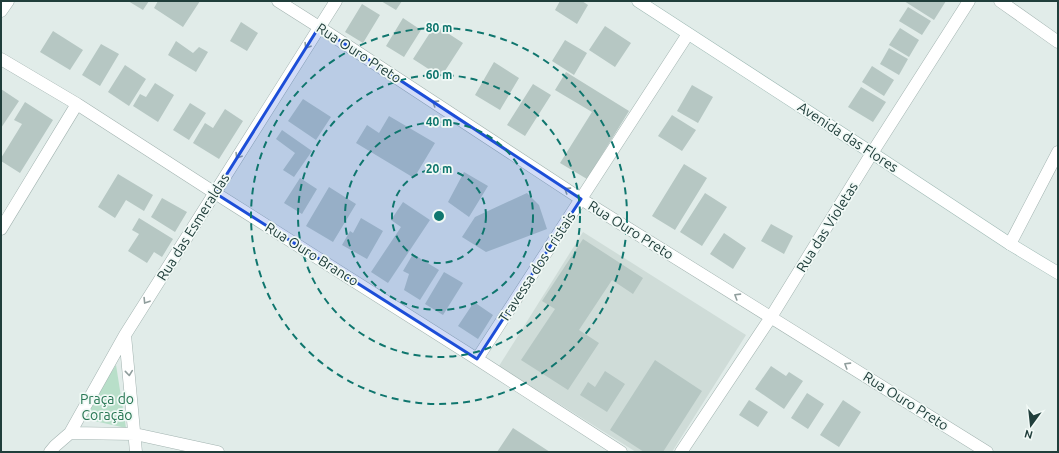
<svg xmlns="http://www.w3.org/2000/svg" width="1059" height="453" viewBox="0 0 1059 453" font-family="Ubuntu,sans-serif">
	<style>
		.built { fill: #cfdcd8 }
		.green { fill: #b8dfc9 }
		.building { fill: #b6c7c3 }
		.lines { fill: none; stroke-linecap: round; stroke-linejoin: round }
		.street-casing { stroke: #a3b4b1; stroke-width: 13 }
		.secondary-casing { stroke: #9eb9b4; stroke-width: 13 }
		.street { stroke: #fff; stroke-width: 12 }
		.secondary { stroke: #fff; stroke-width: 12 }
		.oneway { stroke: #909e9d }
		.marked { fill: #1d4ed8; fill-opacity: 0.2; stroke: #1d4ed8; stroke-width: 3; stroke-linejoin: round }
		.ring { fill: none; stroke: #0f766e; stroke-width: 2; stroke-dasharray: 7 5 }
		.labels { text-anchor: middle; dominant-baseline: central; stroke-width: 3.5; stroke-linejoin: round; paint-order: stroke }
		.street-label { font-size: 14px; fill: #203e3b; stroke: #f1f9f6 }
		.park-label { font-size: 14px; fill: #287754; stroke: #f1f9f6 }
		.centre { fill: #0f766e; stroke: #f1f9f6; stroke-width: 2 }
		.ring-label { font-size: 12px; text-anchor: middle; font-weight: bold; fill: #0f766e; stroke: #f1f9f6; stroke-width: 3.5; stroke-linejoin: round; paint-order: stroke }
	</style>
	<rect width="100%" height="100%" fill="#e1ece9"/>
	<path class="built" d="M583,232L746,335L672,452H636L499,366Z"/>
	<path class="green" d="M116,365L126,428L81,418Z"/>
	<path class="building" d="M128,1H149L143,10Z
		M158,1H200L183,27L154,8Z
		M381,1H402L396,10Z
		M560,1H582L588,5L577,24L555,10Z
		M904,1H946L934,20Z
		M362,4L380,15L363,43L345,32Z
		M908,7L931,21L922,35L899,21Z
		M403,18L421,30L404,57L386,46Z
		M241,22L258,33L247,51L230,41Z
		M435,25L463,43L441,77L413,59Z
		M605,26L631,43L615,67L589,50Z
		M900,28L919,40L909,57L889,45Z
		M53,31L83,50L70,70L40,52Z
		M565,40L587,53L574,75L552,61Z
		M176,41L193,53L199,47L208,52L196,72L168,55Z
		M101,44L119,54L100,86L82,75Z
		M889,48L908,59L899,75L880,64Z
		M494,62L519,78L500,110L475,95Z
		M125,65L146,79L129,106L108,92Z
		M872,66L894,80L884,96L862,82Z
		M566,72L629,111L587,179L560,163L592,112L555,90Z
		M155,83L174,95L158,122L133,106L140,94L146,97Z
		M533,84L551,95L525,136L507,125Z
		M692,85L713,97L698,123L677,111Z
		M861,87L886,102L873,122L848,107Z
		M1,89L19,101L1,128Z
		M303,99L331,117L316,140L288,121Z
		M25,102L53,120L20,173L1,161V158L22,124L14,120Z
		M190,103L206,113L189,140L173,130Z
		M225,109L243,121L219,159L193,143L205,123L213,128Z
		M672,115L696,130L682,151L658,136Z
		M389,116L435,143L414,178L356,143L367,125L379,133Z
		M282,130L312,151L294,177L283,170L295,153L276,139Z
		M684,164L707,178L675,230L652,216Z
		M464,172L488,186L469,217L448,202Z
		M118,174L153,195L144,211L126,200L115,218L98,207Z
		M300,178L317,189L302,214L284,203Z
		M329,187L356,204L333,242L306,226Z
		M527,193L539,205L547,229L486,252L462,237L475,217Z
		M705,193L727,207L702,246L680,232Z
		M162,198L187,212L175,232L151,217Z
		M403,202L430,220L388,283L371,272L401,227L391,220Z
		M139,218L173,239L162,257L154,252L147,263L128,251L139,234L132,230Z
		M361,218L383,231L367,259L342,245L350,231L353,233Z
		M771,224L793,236L784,254L761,241Z
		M724,233L746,248L733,269L710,254Z
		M583,239L643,278L633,294L612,280L579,330L599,343L568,390L521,360L555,309L542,301Z
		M413,254L439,270L420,300L404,290L409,274L403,271Z
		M444,272L463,283L443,315L425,304Z
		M474,302L493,315L478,339L458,326Z
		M655,360L702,391L663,452H644L610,430Z
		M771,366L786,376L789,372L803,381L784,409L755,389Z
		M605,371L625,384L607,412L580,395L588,382L595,387Z
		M807,393L824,404L808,429L791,418Z
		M749,400L768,412L758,427L739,415Z
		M843,400L861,412L839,447L820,435Z
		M513,428L550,452H497Z"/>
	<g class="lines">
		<g class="street-casing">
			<path id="street" d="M278,1L319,27L581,199L987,452
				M1000,1L1058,42
				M1,11L8,1
				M1,59L77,104L215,193L477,359L621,452
				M1,229L77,104
				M1010,244L1058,152
				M125,335L136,452
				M477,359L688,34
				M70,433L135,434L218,452
				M50,452L55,446L70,433L125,335L336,1
				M681,452L771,317L872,153L969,1"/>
		</g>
		<g class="secondary-casing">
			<path id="secondary" d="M638,1L872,153L1010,244L1058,273"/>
		</g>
		<use href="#street" class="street"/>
		<use href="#secondary" class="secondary"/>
	</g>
	<defs><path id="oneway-chevron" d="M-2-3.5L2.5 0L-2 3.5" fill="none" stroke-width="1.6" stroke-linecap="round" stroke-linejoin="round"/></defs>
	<g class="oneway">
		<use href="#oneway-chevron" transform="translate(307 46) rotate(122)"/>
		<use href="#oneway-chevron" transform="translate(435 103) rotate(-147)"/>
		<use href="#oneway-chevron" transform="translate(238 156) rotate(122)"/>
		<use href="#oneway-chevron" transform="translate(567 190) rotate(-147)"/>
		<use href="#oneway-chevron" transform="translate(737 296) rotate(-148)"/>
		<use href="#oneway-chevron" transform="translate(146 301) rotate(122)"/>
		<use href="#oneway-chevron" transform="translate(847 365) rotate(-148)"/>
		<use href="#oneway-chevron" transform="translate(129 373) rotate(84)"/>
	</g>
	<path class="marked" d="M319,27L581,199L477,359L215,193Z"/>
	<g class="ring">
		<circle cx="439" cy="216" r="47"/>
		<circle cx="439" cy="216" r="94"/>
		<circle cx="439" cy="216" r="141"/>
		<circle cx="439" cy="216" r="188"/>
	</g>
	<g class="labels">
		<g class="street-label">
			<text transform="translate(359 53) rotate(33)">Rua Ouro Preto</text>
			<text transform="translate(848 137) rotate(33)">Avenida das Flores</text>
			<text transform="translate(193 227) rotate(-58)">Rua das Esmeraldas</text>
			<text transform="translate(827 227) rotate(-58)">Rua das Violetas</text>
			<text transform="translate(631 230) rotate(32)">Rua Ouro Preto</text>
			<text transform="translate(312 254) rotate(32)">Rua Ouro Branco</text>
			<text transform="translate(537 267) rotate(-57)">Travessa dos Cristais</text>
			<text transform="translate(906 401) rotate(32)">Rua Ouro Preto</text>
		</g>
		<g class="park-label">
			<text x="107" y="399">Praça do<tspan x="107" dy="16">Coração</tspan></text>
		</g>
	</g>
	<circle cx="439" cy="216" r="6" class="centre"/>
	<g class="ring-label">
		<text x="439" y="32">80 m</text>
		<text x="439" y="79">60 m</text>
		<text x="439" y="126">40 m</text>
		<text x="439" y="173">20 m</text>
	</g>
	<rect width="1059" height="453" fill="none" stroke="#203e3b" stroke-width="4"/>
	<g transform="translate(1031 425) rotate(195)" stroke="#f1f9f6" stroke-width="3" paint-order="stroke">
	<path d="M0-3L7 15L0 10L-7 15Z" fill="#203e3b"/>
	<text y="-6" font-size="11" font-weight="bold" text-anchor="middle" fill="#203e3b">N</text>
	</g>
</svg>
